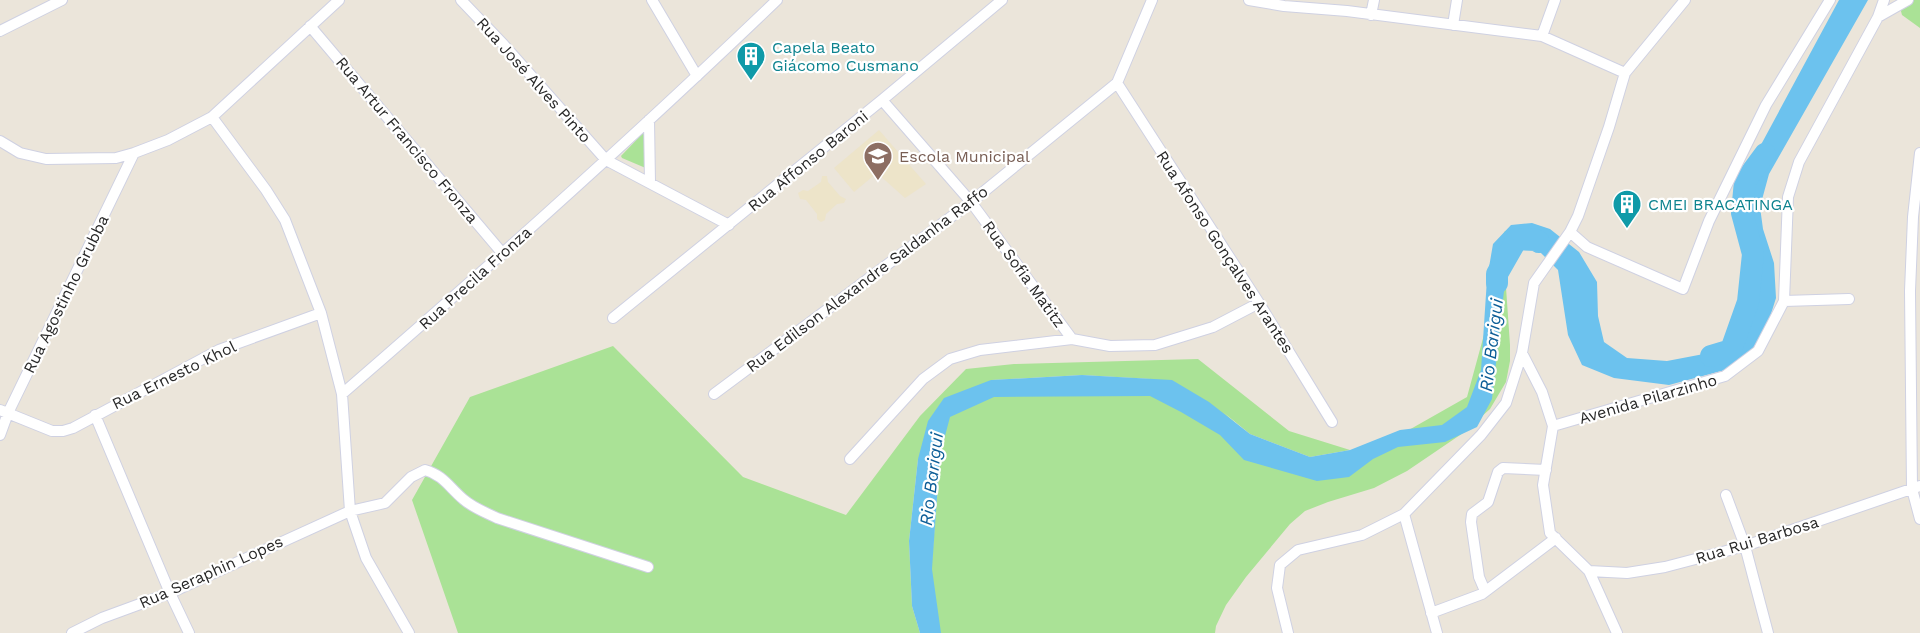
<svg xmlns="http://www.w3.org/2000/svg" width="1920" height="633" viewBox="0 0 1920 633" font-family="'Work Sans',sans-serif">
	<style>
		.education { fill: #ede4c9 }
		.green { fill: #aae296; fill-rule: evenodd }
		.water { fill: #6cc2ee }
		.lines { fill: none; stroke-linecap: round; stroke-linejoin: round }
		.river { stroke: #6cc2ee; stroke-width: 22 }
		.street-casing { stroke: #cfd1e2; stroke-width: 12 }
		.street { stroke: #fff; stroke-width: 10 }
		.labels { text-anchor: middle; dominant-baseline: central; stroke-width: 4.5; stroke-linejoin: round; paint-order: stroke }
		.culture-label { font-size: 16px; fill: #0d838f; stroke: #fff; text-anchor: start }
		.street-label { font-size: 16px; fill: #282828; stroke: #fff }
		.education-label { font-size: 16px; fill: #785e54; stroke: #fff; text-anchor: start }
		.water-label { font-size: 18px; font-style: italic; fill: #0d5e97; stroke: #fff }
	</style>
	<rect width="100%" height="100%" fill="#ebe5da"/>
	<path class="education" d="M879,130L926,184L905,198L877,173L854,192L834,168Z
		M822,176H827L828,182L840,196L846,199L844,203L837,204L826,214L825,220L821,222L817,219V214L806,200L800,199L798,193L803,190L808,191L821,182Z"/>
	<path class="green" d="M1898,0H1920V28L1902,15Z
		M646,130L648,169L622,158L621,156Z
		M1518,228L1517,244L1508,255L1505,273L1510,345V361L1506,382L1490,409L1463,433L1407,471L1374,488L1328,502L1305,511L1290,524L1246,577L1226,605L1216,626L1215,633H926L941,449L918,459L909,541L912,606L920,633H458L412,500L470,397L613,346L743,477L846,515L920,416L966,369L1014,364L1198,359L1289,431L1350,450L1310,457L1250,434L1223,412L1293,474L1400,435L1467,397L1488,320L1492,253L1505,231ZM1082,375L1151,379L991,380Z"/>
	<path class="water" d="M1839,0H1868L1769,174L1760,207L1763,229L1774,263L1776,298L1766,330L1750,352L1725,370L1669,385L1614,378L1582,365L1568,335L1558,270L1533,245L1509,246L1492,399L1477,427L1445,442L1398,447L1373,459L1349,477L1317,481L1244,460L1220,435L1181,412L1150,396L994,397L950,417L940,455L932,569L941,633H920L912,606L909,541L918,459L928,421L944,398L991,380L1082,375L1172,380L1209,402L1250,434L1310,457L1350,450L1400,430L1442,425L1467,407L1481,370L1487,279L1493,244L1511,225L1532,223L1550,229L1579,252L1597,282L1598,316L1604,342L1627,358L1667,361L1709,353L1734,342L1750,307L1759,258L1743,203L1750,165Z"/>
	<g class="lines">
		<path class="river" d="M1497,283V274L1517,239L1536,240L1539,242
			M1711,356L1731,350L1748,302L1753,254L1742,213L1745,181L1765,154"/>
		<g class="street-casing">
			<path id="street" d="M461,0L504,45L606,160L729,225
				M652,0L697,76
				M1249,0L1284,6L1347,11L1542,36L1625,73
				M1371,15L1374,0
				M1878,17L1908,0
				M1453,25L1457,0
				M310,26L503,254
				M0,31L62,0
				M1542,36L1555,0
				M1117,83L1259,303L1332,422
				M882,100L971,202L1072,339
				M212,117L266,190L285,220L321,313L342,394L350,511L366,558L409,633
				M649,120L650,183
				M0,141L20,153L46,159L116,158L134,153L168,140L212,117L339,0
				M1920,153L1913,217L1910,291L1912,489L1920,519
				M1570,232L1587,247L1683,289L1709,221L1766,105L1830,0
				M1784,301L1849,299
				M613,318L882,100L1002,0
				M1522,353L1542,392L1553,426L1725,376L1758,351L1784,301L1788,197L1799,162L1878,17L1884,0
				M342,394C490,266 636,135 777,0
				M714,394L971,202L1117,83L1152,0
				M0,410L52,431H63L73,428L219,350L321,313
				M95,415L170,593L189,633
				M1553,426L1543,485L1550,533L1589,571L1617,633
				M0,435L8,413L134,153
				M850,459L923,379L950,359L980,350L1072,339L1110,346L1155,345L1213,327L1259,303
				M1726,495L1745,546L1768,633
				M1404,514L1437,633
				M1589,571L1627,573L1665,567L1745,546L1920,486
				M1485,591L1479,577L1471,522L1472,514L1488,502L1498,472L1503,468L1546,470
				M1431,613L1482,594L1556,538
				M72,633L102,618L170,593L350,511L385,503L411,477L425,470C443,475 449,487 463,499C473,508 485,512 497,518L648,567
				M1288,633L1277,588L1280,565L1298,550L1362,535L1404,514L1481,435L1506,403L1522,353L1534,283L1570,232L1578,216L1609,127L1625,73L1685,0"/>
		</g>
		<use href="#street" class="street"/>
	</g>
	<defs>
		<g id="building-pin" transform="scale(1.5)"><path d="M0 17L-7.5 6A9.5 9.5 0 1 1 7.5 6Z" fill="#0f9aa8" stroke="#fff"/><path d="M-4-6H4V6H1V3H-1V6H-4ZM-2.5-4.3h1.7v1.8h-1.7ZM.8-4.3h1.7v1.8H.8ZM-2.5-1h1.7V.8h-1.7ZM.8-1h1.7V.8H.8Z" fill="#fff"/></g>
		<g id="school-pin" transform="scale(1.5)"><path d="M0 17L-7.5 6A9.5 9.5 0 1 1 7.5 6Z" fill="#8d6e63" stroke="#fff"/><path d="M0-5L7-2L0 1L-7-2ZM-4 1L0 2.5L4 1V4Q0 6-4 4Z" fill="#fff"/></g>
	</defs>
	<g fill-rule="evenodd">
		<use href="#building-pin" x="751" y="56"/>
		<use href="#school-pin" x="878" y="156"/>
		<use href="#building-pin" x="1627" y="204"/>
	</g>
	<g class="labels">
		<g class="culture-label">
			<text x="772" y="47">Capela Beato<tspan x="772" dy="18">Giácomo Cusmano</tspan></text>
			<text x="1648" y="204">CMEI BRACATINGA</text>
		</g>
		<g class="street-label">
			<text transform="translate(534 80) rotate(48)">Rua José Alves Pinto</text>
			<text transform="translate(407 140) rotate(50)">Rua Artur Francisco Fronza</text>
			<text transform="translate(808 161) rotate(-39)">Rua Affonso Baroni</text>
			<text transform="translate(1225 252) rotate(57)">Rua Afonso Gonçalves Arantes</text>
			<text transform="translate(1024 274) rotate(54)">Rua Sofia Matitz</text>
			<text transform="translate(475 278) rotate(-42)">Rua Precila Fronza</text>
			<text transform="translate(867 279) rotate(-37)">Rua Edilson Alexandre Saldanha Raffo</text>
			<text transform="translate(66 294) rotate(-64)">Rua Agostinho Grubba</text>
			<text transform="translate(174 375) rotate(-26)">Rua Ernesto Khol</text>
			<text transform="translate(1648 399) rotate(-16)">Avenida Pilarzinho</text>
			<text transform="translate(1757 540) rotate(-17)">Rua Rui Barbosa</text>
			<text transform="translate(211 572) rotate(-24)">Rua Seraphin Lopes</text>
		</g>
		<g class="education-label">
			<text x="899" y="156">Escola Municipal</text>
		</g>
		<g class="water-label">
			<text transform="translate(1491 345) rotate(-83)">Rio Barigui</text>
			<text transform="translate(931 479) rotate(-83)">Rio Barigui</text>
		</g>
	</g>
</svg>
